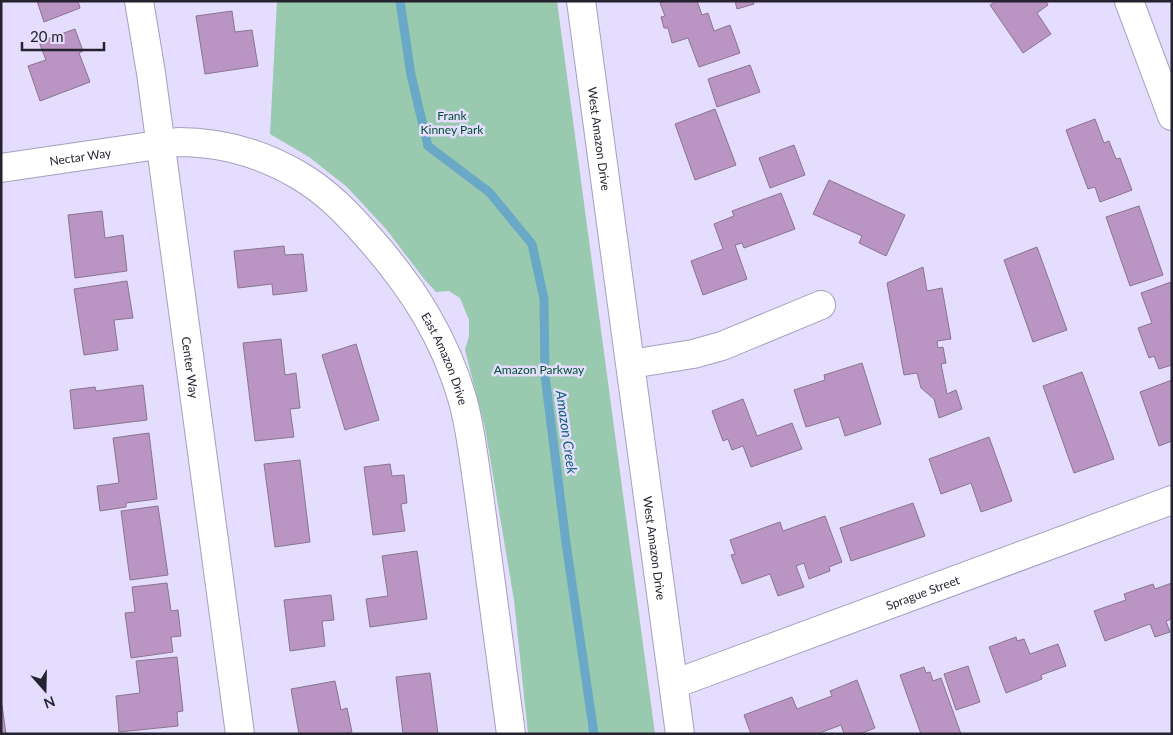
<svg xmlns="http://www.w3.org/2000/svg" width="1173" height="735" viewBox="0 0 1173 735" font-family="Lato,sans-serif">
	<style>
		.green { fill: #99c9ae }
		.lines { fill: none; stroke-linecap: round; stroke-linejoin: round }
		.stream { stroke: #69a8c7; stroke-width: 9 }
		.building { fill: #ba94c3; stroke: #89758e }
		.minor-casing { stroke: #a59fbe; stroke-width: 30 }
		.minor { stroke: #fff; stroke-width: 28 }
		.labels { text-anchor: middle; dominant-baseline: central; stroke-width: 5; stroke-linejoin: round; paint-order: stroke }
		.park-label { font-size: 12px; fill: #005133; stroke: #e4ddfe }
		.street-label { font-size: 12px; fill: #25232f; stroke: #e4ddfe }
		.water-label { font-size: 14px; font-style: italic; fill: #075c7b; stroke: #e4ddfe }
	</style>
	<rect width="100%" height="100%" fill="#e4ddfe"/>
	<path class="green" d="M277,1H557L655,734H528L514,600L485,428L465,350L469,336V320L460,298L449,291L436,292L425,280L386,229L347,187L309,157L270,134Z"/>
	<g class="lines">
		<path class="stream" d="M400,1L411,75L428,146L489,192L532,244L544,299L545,376L566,543L594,734"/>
	</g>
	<path class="building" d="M37,1H78L80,8L44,22Z
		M666,1H697L702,15L708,13L714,31L730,25L740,53L699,67L688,38L672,43L668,28H664L661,17L665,16L660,3Z
		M735,1H753L754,4L737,9Z
		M996,1H1046L1048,5L1037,13L1051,34L1023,53L990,5Z
		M232,11L235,32L252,30L258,66L205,74L196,16Z
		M75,29L83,51L79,53L90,82L40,101L28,66L46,60L39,42Z
		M750,65L760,92L717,107L708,79Z
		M715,109L736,165L695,180L675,124Z
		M1095,119L1104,143L1109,141L1116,159L1120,158L1132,190L1100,202L1095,187L1088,189L1066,130Z
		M794,145L805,175L770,188L759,158Z
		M829,180L905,215L886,256L859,243L862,236L813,214Z
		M781,193L795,229L744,248L742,243L735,245L747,279L703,295L691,261L723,249L714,224L734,216L732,211Z
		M1139,206L1163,275L1130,286L1106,217Z
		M102,211L105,238L123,235L127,271L75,278L68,215Z
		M284,246L285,255L303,254L307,291L273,295L272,284L238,288L234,251Z
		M1037,247L1067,330L1033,342L1004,260Z
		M923,267L927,291L942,288L951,339L937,341L938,348L943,347L946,363L941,364L947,394L956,390L962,409L939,418L934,399L921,388L917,373L904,375L887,283Z
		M127,281L133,318L114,320L118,350L84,355L74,289Z
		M1171,282L1172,365L1159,369L1154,356L1149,358L1138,328L1152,323L1141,293Z
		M281,339L285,375L296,373L300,408L290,409L294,437L255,441L243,343Z
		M356,344L379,420L345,430L322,355Z
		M862,363L881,424L845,436L839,417L806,427L794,390L825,380L824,375Z
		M1082,372L1114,459L1074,473L1043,386Z
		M1172,380V441L1159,446L1140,392Z
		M143,385L147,420L74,429L70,390L95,387L96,391Z
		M743,399L757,436L792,423L802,449L751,467L743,446L732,450L728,439L723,441L712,411Z
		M149,433L157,499L126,503V507L100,511L97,486L119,483L113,438Z
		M989,437L1012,501L981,512L971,483L941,494L929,459Z
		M300,460L310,542L275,547L264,464Z
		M390,464L392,476L404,475L407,503L401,504L405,531L373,535L364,467Z
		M913,503L925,536L851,561L840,528Z
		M158,506L168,575L130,580L121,511Z
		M825,516L842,562L829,567L830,571L809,579L804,563L796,566L804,587L778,596L770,574L742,584L731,555L735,554L730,540L780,522L783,531Z
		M417,551L427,619L370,627L366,599L388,596L382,556Z
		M167,583L171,611L178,610L181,636L171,637L173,652L131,658L125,613L135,612L132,587Z
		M1172,583V619L1166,621L1170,632L1155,637L1150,624L1105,641L1094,611L1126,600L1124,594L1153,584L1155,589Z
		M331,595L334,620L322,621L325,646L290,651L284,600Z
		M1016,637L1017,641L1024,639L1030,654L1058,644L1066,666L1041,675L1042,679L1006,693L989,647Z
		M177,657L183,711L177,712L178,726L119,732L116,696L140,693L136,661Z
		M968,666L980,702L956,710L944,674Z
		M924,667L926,673L930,672L933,681L941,678L961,734H921L900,675Z
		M430,673L438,734H403L396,677Z
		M857,680L875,728L860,734H844L841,725L817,734H751L744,715L792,697L797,709L832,696L830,691Z
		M335,681L341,710L347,708L352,732L340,734H299L291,689Z
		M1,705H2L6,734H1Z"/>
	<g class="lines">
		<g class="minor-casing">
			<g id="minor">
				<path id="s1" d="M139,1L151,73L240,734"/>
				<path id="s2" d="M581,1L680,734"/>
				<path d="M1129,1L1172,116"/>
				<path id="s3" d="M1,168L178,142C221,142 263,154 300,176C327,192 349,215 370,239C413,288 445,338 463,401C466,412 468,423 470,434C475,464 479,494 483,524C492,594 502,664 511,734"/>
				<path d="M631,364L693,354L722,346L821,305"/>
				<path id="s4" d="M674,684L1172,500"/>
			</g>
		</g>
		<use href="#minor" class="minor"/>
	</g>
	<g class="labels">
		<g class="park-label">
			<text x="452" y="115">Frank<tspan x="452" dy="14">Kinney Park</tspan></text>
			<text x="539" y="369">Amazon Parkway</text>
		</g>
		<g class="street-label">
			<text stroke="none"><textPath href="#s2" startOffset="139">West Amazon Drive</textPath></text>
			<text stroke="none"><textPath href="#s3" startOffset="80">Nectar Way</textPath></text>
			<text stroke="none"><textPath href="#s3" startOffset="544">East Amazon Drive</textPath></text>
			<text stroke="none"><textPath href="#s1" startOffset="370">Center Way</textPath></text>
			<text stroke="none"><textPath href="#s2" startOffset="552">West Amazon Drive</textPath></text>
			<text stroke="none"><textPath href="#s4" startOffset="265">Sprague Street</textPath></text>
		</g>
		<g class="water-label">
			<text transform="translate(567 432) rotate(82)">Amazon Creek</text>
		</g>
	</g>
	<rect width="1173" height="735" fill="none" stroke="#25232f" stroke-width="5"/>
	<g transform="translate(45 690) rotate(160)" stroke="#e4ddfe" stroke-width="4" paint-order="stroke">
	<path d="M0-4L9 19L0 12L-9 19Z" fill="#25232f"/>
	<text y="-8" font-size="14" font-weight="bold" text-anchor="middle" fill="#25232f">N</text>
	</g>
	<path d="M22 42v8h82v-8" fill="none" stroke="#25232f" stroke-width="2.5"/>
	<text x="30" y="42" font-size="15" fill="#25232f" stroke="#e4ddfe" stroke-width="4" paint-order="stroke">20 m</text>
</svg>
